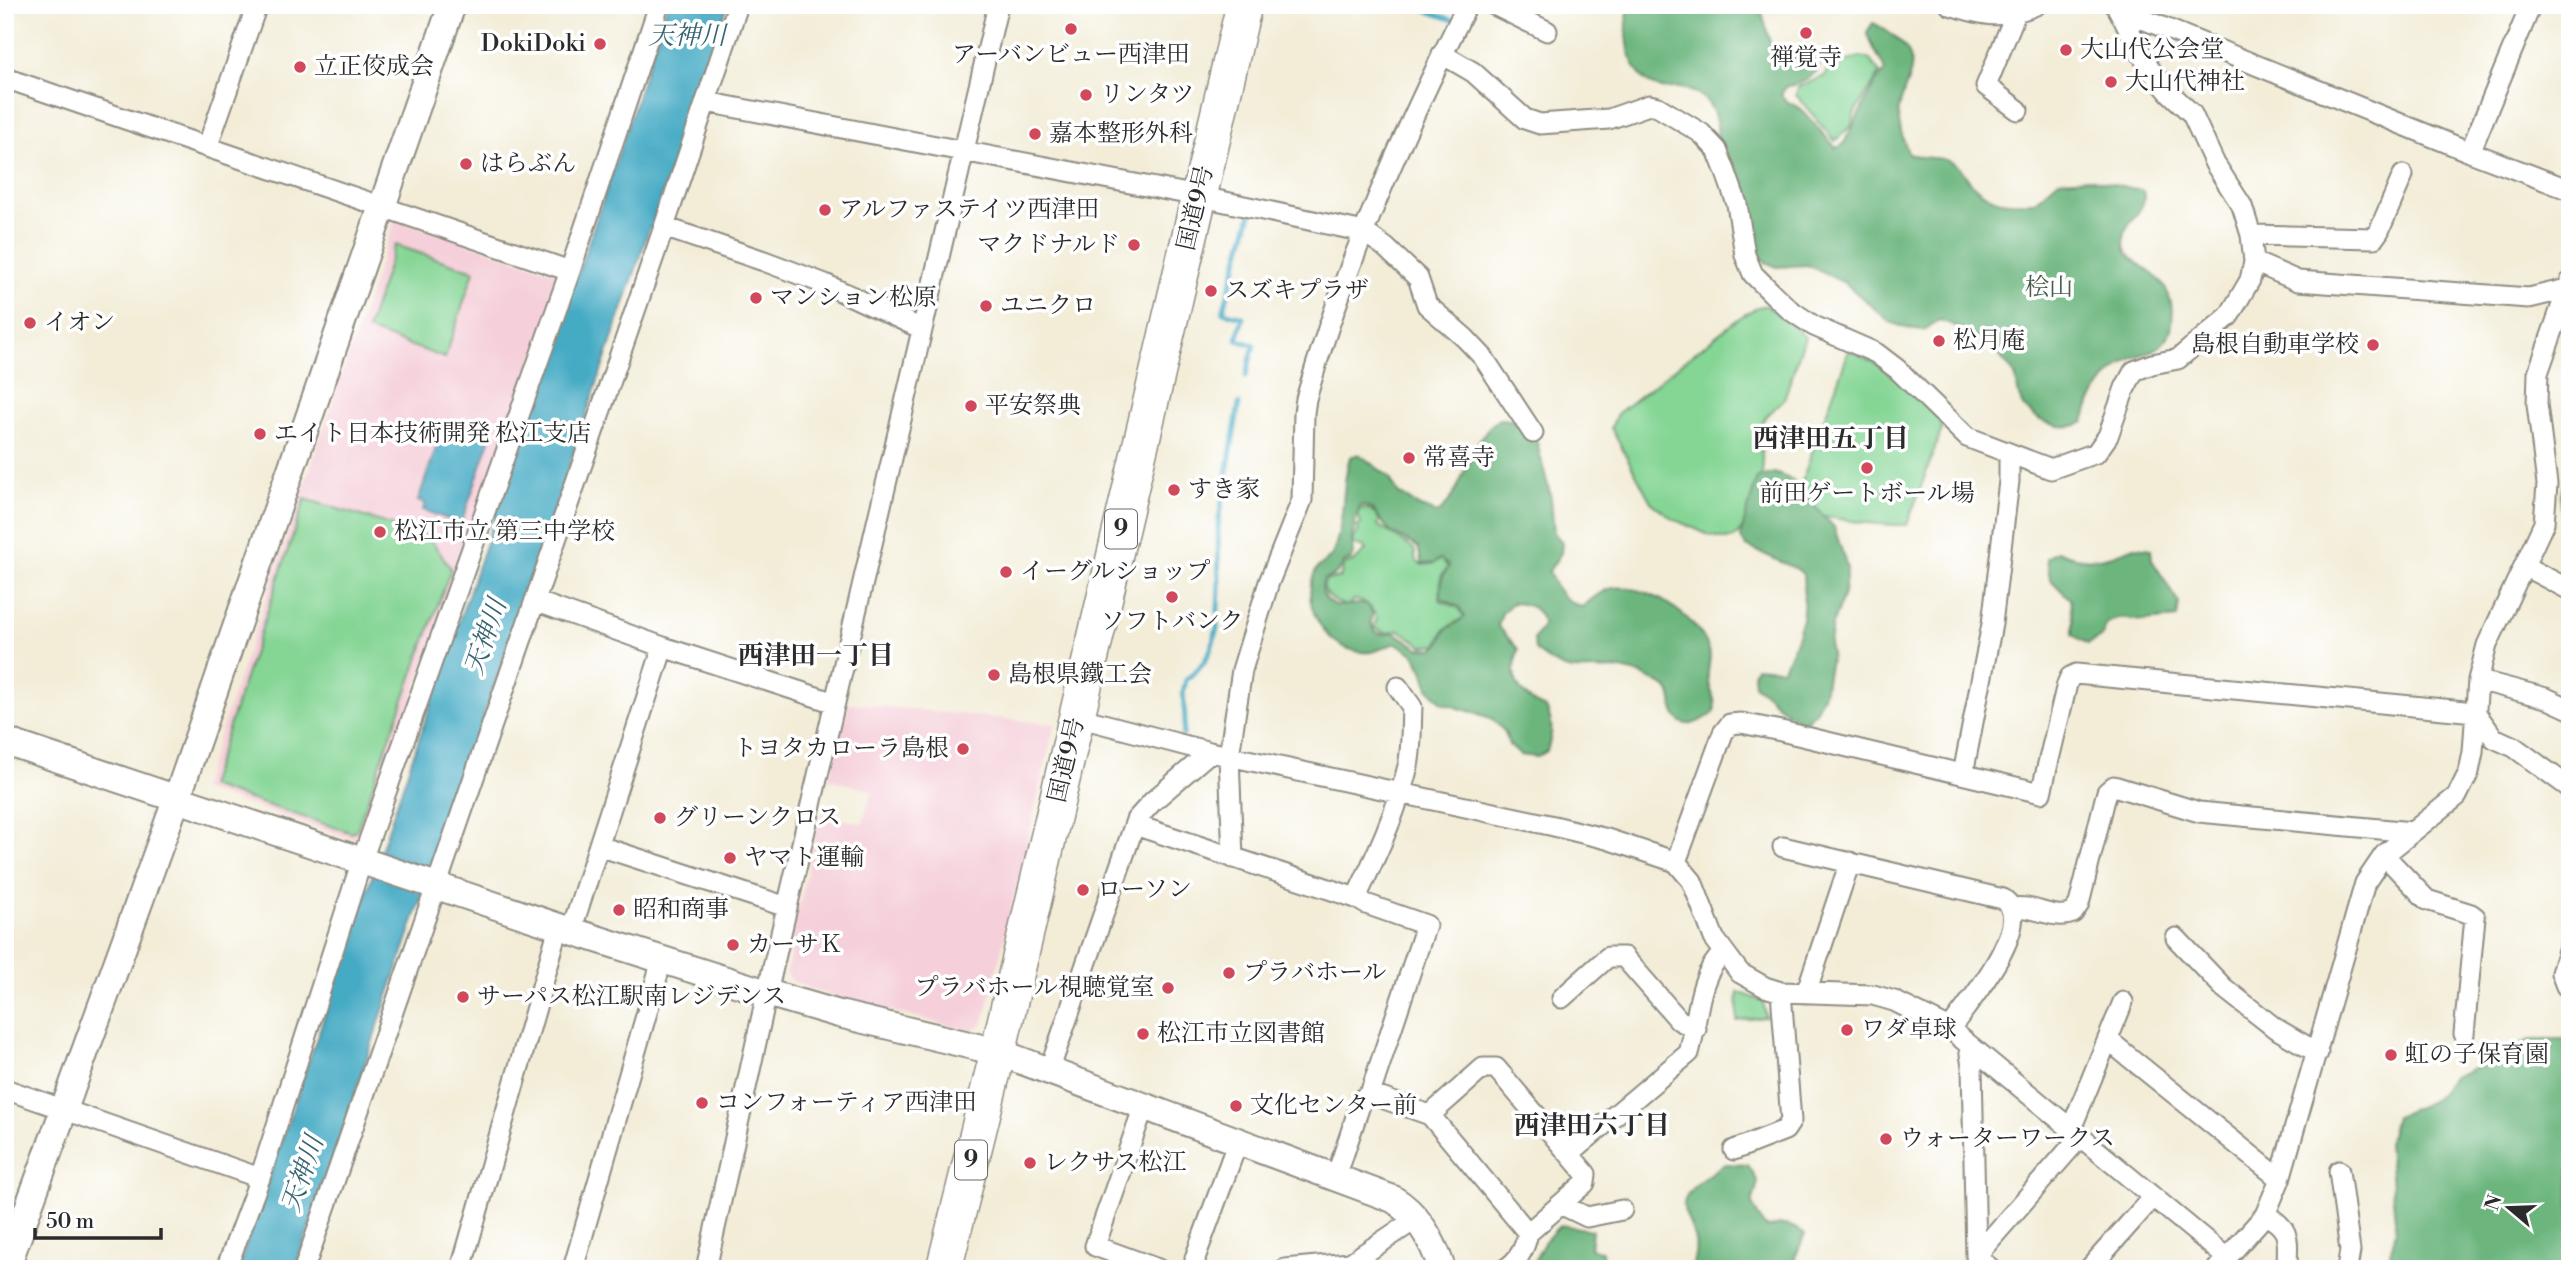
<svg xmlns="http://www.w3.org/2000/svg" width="2575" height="1274" viewBox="0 0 2575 1274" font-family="'Libre Bodoni','Noto Serif JP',serif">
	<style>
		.built { fill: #f5cfd9 }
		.green { fill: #85d595; stroke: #588060; stroke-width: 2 }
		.forest { fill: #6cb67e; stroke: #4c7054; stroke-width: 2; fill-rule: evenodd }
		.water { fill: #44aac4; stroke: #386a78; stroke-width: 2 }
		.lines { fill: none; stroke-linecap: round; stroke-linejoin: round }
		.stream { stroke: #44aac4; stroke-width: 5 }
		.street-casing { stroke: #8f8c82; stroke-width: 23 }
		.secondary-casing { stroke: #8f8c82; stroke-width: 30 }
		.highway-casing { stroke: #8f8c82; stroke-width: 38 }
		.street { stroke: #fff; stroke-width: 19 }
		.secondary { stroke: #fff; stroke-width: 26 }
		.highway { stroke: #fff; stroke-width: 35 }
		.poi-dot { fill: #d1495b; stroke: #fff; stroke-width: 2.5 }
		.labels { text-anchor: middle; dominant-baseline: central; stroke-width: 7; stroke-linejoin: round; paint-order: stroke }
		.shield { fill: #fff; stroke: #6b6b6b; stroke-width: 2 }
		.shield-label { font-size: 23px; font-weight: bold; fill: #2b2b2b }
		.poi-label { font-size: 24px; fill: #2b2b2b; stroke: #fff; text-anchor: start }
		.street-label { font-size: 24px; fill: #2b2b2b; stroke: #fff }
		.park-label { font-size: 24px; fill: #465e4b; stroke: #fff }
		.water-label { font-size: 26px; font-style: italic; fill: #366470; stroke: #fff }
		.neighbourhood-label { font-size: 26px; font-weight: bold; fill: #2b2b2b; stroke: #fff }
	</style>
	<rect width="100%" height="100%" fill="#fff"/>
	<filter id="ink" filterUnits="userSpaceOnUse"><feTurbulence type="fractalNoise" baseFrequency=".0143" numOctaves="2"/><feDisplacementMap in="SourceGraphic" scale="14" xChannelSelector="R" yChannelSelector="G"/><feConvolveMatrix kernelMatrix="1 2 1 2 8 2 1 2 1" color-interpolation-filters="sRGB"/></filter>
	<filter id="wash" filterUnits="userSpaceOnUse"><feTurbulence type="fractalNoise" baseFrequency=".00686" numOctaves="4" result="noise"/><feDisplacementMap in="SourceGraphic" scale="28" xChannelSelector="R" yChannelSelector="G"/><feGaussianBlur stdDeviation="1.57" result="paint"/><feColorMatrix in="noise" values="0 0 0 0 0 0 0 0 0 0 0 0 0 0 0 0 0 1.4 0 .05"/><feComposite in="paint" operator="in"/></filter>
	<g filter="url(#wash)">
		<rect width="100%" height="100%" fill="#f3edd8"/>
		<path class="built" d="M395,219L563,275L361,842L201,789Z
			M849,703L1055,724L984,1023L971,1031L837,998L792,982L786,972L794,944L791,941L820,814L859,823L863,822L872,791L829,779Z"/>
		<path class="green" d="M1859,57L1869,59L1880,73L1855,112L1851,126L1835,141L1796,95L1798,87L1825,76L1827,69Z
			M395,245L474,271L445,358L367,330Z
			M1767,305L1805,337L1784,399L1763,420L1760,435L1763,465L1760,485L1750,520L1734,538L1724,539L1709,535L1673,519L1651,502L1611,428L1617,414L1739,318L1758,307Z
			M1849,350C1887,365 1911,391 1939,419L1942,429L1907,525C1867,525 1830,519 1792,508Z
			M305,499L428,536L451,569L357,829L352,833L209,786Z
			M1360,508L1371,510L1380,520L1378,525L1414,549L1416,561L1422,565L1433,564L1440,559L1448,567L1441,576L1440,600L1459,608L1464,617L1445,629L1437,645L1423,646L1399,630L1386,633L1373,627L1377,619C1371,606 1367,601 1353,600L1348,606C1336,603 1328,599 1323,587L1326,580L1340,578L1344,565L1354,562L1366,550L1363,546L1354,545L1353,540L1359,530L1357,527L1361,524L1358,514Z
			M1738,992L1763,1001L1766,1017L1737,1021Z"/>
		<path class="forest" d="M1629,5H1760L1773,53L1779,58C1793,58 1817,48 1819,68C1813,77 1797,87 1786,86L1781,95L1786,101L1800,108L1836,148L1843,145L1874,85L1885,70C1879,56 1871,46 1867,32L1873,23C1882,27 1888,32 1896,38C1926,63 1904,80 1899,109C1897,123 1903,139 1908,153C1928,162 1935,153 1955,164C1963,169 1966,178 1973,185C1993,204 2009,203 2034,202L2059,180L2089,178L2143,191C2149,211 2124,219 2124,239C2123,261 2149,267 2161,282C2173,296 2178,327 2164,342C2159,349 2149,352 2141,355C2112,364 2091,393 2084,422C2063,433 2031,422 2020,399C2016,390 2019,380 2013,372C1999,352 1963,326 1939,320L1924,330L1906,328L1890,322L1845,283L1807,265L1777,267L1765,262L1755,249C1743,214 1730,179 1719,143C1716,131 1718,118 1711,107C1706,98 1691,89 1680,88C1671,87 1663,91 1654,86C1626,72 1624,32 1629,5Z
			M1499,419L1511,420L1536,439L1551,498L1554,533L1562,542L1561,553L1549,571C1555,589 1563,601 1582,607C1590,601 1599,592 1609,589C1643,580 1699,617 1709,650C1712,658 1707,668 1708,677C1709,691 1717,697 1714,713C1703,720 1685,732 1676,716C1671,708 1674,697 1668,690C1661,682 1653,681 1644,676C1619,664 1600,672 1574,670C1560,669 1546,659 1535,650L1534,639L1543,625C1540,607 1529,604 1512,603L1502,613L1498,626L1518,649C1517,656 1514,665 1514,671C1515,690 1531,703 1546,708C1554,724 1552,735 1547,751L1537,757L1520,755L1509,745L1505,732L1491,718L1443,703L1429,689L1423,670L1414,654L1396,643C1388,645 1379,651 1371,652C1335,656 1302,615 1312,580C1317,562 1323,567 1331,556C1335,552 1336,542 1338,536C1345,510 1342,482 1350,457L1359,454L1389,477L1398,493L1420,507L1438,513C1467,489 1466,441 1499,419ZM1361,505L1372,508L1389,531L1418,547L1422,564L1433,563L1440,559L1449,566L1442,578L1441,598L1459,607L1465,617L1446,630L1438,646L1433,649L1419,648L1394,632C1386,636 1372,635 1371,623C1371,619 1373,616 1372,612L1366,604C1351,602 1333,614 1324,595C1321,589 1321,585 1324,579C1338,576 1338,572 1345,562L1351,560C1356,551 1351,547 1352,538C1354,530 1357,510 1361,505Z
			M1774,473L1793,480L1814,506L1834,527L1847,567L1844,594L1832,625L1829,644L1831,653L1824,693L1815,712L1804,722C1783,715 1772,696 1754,685L1753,674L1756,667L1782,669C1802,636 1806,612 1803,574L1797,569L1746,546L1740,537L1757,478Z
			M2570,476V529C2560,511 2555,492 2570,476Z
			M2135,547L2151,549L2152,560L2179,603L2177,618L2144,621L2119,618L2107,623L2102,636L2088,644L2073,635V618L2070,599L2050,579L2047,558L2057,551C2086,564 2106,559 2135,547Z
			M2531,1039H2570V1269H2386L2396,1231L2388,1143L2395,1117L2434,1100L2453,1077L2476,1067L2492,1064L2507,1052Z
			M1725,1164L1748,1165L1758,1182L1752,1204L1763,1225L1769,1228C1784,1222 1792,1225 1805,1234L1790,1269H1691C1713,1213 1643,1213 1725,1164Z
			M1560,1225L1592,1230L1590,1249L1602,1251L1603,1269H1530L1545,1241Z"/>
		<path class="water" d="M667,5H728L654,218L659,225L650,227L525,596L529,600L522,603L295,1269H238L622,144Z
			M444,424L490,440L461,524L423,510L425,503L418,501Z"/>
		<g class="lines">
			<path class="stream" d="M1410,5L1453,20
				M1246,376L1254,345L1237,340L1243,317L1223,312L1251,214
				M1183,735L1185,718L1183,693L1186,680L1203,664L1211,649L1217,628L1219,588L1218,525L1239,404"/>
		</g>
	</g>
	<g filter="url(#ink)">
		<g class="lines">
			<g class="street-casing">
				<path id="street" d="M1494,5L1547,31
					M1950,5C1985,16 2001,20 2036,5
					M2115,5L2118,9L2470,152L2570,190
					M2016,13L1986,86L2018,110
					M1442,54L1473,72L1525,119L1540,124L1609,119L1649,105L1658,107L1701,133L1717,150L1725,170L1737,204L1745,255L1753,274L1772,293L1790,310L1814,326L1876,353L1897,369L1967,437L2051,469L2096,453L2108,436L2125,388L2134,371L2152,364L2178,359L2229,316L2250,280L2254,262L2251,235L2242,206L2215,164L2192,114L2169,92L2149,68L2118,9
					M5,78L570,271
					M706,102L1198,196L1364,232L1385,247L1418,278L1427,305L1465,338L1483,357L1533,433
					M208,145L257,5
					M2470,152L2531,5
					M664,227L764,261L825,284L922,329
					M2251,235L2374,238L2379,231L2403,175
					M2254,262L2298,281L2529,298L2567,289
					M2524,566L2570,590
					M535,601L663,647L835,703
					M2478,680L2546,698L2570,709
					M1077,717L1210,752L1554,826L1607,839L1676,862L1692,881L1714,938L1740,973L1765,987L1781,992L1873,995L1894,1001L1950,1029L2227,1258
					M1963,774L1992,624L2009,481V453
					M1135,825L1356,898L1366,904L1426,925L1370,1094L1362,1099L1336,1177
					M599,846L787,907
					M1783,847L2003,899C2038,921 1966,1006 1950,1029
					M2384,855L2427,900L2471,914L2475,917L2464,1034
					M1233,858L1229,756L1242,670L1269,582L1302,500L1304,413L1306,399C1345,263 1404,131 1467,5
					M1676,862L1723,733L1730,724L1741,723L1781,731L2041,793L2067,684L2070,677L2076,674L2475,712L2494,738L2514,747L2570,788
					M1356,898C1376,856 1397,812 1408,766C1412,747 1411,726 1412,707L1398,687
					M2013,908C2034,904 2052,921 2073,913L2079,904L2105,799L2107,792L2114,786L2199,812L2412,832
					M571,931L663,647
					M2176,938L2224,988L2275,1028L2318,1053
					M2566,986L2561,973L2570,944
					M1806,993L1850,862
					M1562,998L1608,957H1624L1679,1020L1696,1029
					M2108,1040L2280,1179
					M1969,1047L1972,1067L1976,1256L1991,1269
					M1049,1071L1136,820L1153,801L1210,752
					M5,1089L260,1178
					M1370,1094L1430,1115L1528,1233C1525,1248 1519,1261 1505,1269
					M1144,1106L1095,1246L1158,1269
					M1430,1115L1483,1068H1496L1586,1174L1585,1183L1528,1233
					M2071,1129L2123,1002
					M1734,1150L1785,1130L1791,1121L1781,992
					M1570,1153L1689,1053C1699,1019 1696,977 1724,952
					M2339,1171L2350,1251L2347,1269
					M1562,1205L1587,1217L1622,1210
					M2265,1215C2293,1229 2287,1241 2287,1269
					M1976,1256L2080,1137
					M226,1269L260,1178L362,860L570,271L659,5
					M304,1269L664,227L738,5
					M461,1269L559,927
					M573,1269L662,960
					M706,1269L767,993L998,5
					M1196,1269L1195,1258L1238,1141
					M1285,1269L1350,1263L1416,1219
					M2089,1269L2153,1197
					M2217,1269L2265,1215L2280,1179L2365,883L2384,855L2457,796L2469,772L2473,752L2478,680L2487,645L2544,523L2547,484L2537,404L2538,373L2570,282"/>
			</g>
			<g class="secondary-casing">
				<path id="secondary" d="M5,741L559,927L767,993L839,1014L998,1052L1393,1199C1418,1214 1433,1241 1442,1269
					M6,1269L177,798L452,5"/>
			</g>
			<g class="highway-casing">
				<path id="highway" d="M944,1269L998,1052L1244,5"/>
			</g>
			<use href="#street" class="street"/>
			<use href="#secondary" class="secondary"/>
			<use href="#highway" class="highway"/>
		</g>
	</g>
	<g class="poi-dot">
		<circle cx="1071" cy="29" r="7"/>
		<circle cx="1806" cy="33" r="7"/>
		<circle cx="600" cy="44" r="7"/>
		<circle cx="2066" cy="50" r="7"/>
		<circle cx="300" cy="67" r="7"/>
		<circle cx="2111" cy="82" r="7"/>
		<circle cx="1086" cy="95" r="7"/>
		<circle cx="1035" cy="134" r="7"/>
		<circle cx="466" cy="164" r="7"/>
		<circle cx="825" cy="210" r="7"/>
		<circle cx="1134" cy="245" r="7"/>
		<circle cx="1211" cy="291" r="7"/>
		<circle cx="756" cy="298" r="7"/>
		<circle cx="986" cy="306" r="7"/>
		<circle cx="30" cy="323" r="7"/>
		<circle cx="1939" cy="341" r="7"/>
		<circle cx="2373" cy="345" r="7"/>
		<circle cx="971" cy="406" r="7"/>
		<circle cx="260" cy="434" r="7"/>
		<circle cx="1409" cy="458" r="7"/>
		<circle cx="1867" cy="468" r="7"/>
		<circle cx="1174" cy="490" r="7"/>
		<circle cx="380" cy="532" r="7"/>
		<circle cx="1006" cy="572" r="7"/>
		<circle cx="1172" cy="597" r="7"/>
		<circle cx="994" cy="675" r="7"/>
		<circle cx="963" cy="749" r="7"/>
		<circle cx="660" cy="818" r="7"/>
		<circle cx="730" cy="858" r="7"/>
		<circle cx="1083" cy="890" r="7"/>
		<circle cx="619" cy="910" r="7"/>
		<circle cx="733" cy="945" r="7"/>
		<circle cx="1229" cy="973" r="7"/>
		<circle cx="1168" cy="988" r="7"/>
		<circle cx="463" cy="997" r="7"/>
		<circle cx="1847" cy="1030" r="7"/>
		<circle cx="1143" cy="1034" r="7"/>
		<circle cx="2391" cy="1055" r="7"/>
		<circle cx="702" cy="1103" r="7"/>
		<circle cx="1236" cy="1106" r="7"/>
		<circle cx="1886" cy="1139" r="7"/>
		<circle cx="1030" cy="1163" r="7"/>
	</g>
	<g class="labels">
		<g class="shield">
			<rect x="1105" y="509.5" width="32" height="39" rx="5"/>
			<rect x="955" y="1140.5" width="32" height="39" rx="5"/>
		</g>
		<g class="shield-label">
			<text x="1121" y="529">9</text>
			<text x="971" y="1160">9</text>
		</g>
		<g class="poi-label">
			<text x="586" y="44" text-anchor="end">DokiDoki</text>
			<text x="2080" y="50">大山代公会堂</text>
			<text x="1071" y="55" text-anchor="middle">アーバンビュー西津田</text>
			<text x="1806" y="58" text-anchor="middle">禅覚寺</text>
			<text x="314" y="67">立正佼成会</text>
			<text x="2125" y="82">大山代神社</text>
			<text x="1100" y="95">リンタツ</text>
			<text x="1049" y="134">嘉本整形外科</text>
			<text x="480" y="164">はらぶん</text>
			<text x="839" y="210">アルファステイツ西津田</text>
			<text x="1120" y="245" text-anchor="end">マクドナルド</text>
			<text x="1225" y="291">スズキプラザ</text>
			<text x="770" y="298">マンション松原</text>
			<text x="1000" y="306">ユニクロ</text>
			<text x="44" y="323">イオン</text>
			<text x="1953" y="341">松月庵</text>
			<text x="2359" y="345" text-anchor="end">島根自動車学校</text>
			<text x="985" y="406">平安祭典</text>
			<text x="274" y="434">エイト日本技術開発 松江支店</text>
			<text x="1423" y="458">常喜寺</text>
			<text x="1188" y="490">すき家</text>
			<text x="1867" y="494" text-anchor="middle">前田ゲートボール場</text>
			<text x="394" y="532">松江市立 第三中学校</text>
			<text x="1020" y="572">イーグルショップ</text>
			<text x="1172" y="622" text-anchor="middle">ソフトバンク</text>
			<text x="1008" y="675">島根県鐵工会</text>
			<text x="949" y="749" text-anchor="end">トヨタカローラ島根</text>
			<text x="674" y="818">グリーンクロス</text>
			<text x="744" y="858">ヤマト運輸</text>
			<text x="1097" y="890">ローソン</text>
			<text x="633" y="910">昭和商事</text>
			<text x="747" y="945">カーサＫ</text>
			<text x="1243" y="973">プラバホール</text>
			<text x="1154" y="988" text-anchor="end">プラバホール視聴覚室</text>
			<text x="477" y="997">サーパス松江駅南レジデンス</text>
			<text x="1861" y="1030">ワダ卓球</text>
			<text x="1157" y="1034">松江市立図書館</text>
			<text x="2405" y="1055">虹の子保育園</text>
			<text x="716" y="1103">コンフォーティア西津田</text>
			<text x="1250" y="1106">文化センター前</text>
			<text x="1900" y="1139">ウォーターワークス</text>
			<text x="1044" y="1163">レクサス松江</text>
		</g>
		<g class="street-label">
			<text transform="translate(1196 208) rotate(-77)">国道9号</text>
			<text transform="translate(1067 760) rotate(-77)">国道9号</text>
		</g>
		<g class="park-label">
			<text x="2049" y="288">桧山</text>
		</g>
		<g class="water-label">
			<text x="687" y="36">天神川</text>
			<text transform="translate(486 637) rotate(-71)">天神川</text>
			<text transform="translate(303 1174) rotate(-71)">天神川</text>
		</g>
		<g class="neighbourhood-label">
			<text x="1831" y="439">西津田五丁目</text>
			<text x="816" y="656">西津田一丁目</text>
			<text x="1592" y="1126">西津田六丁目</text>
		</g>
	</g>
	<rect width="2575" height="1274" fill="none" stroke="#fff" stroke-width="28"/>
	<g transform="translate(2509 1208) rotate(289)" stroke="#ffffff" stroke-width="5" paint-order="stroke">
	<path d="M0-5L12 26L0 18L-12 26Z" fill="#2b2b2b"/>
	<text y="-10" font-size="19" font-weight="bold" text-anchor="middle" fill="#2b2b2b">N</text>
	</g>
	<path d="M35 1228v10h126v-10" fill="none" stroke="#2b2b2b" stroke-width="3.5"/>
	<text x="46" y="1228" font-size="21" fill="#2b2b2b" stroke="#ffffff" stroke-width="5" paint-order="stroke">50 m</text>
</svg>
